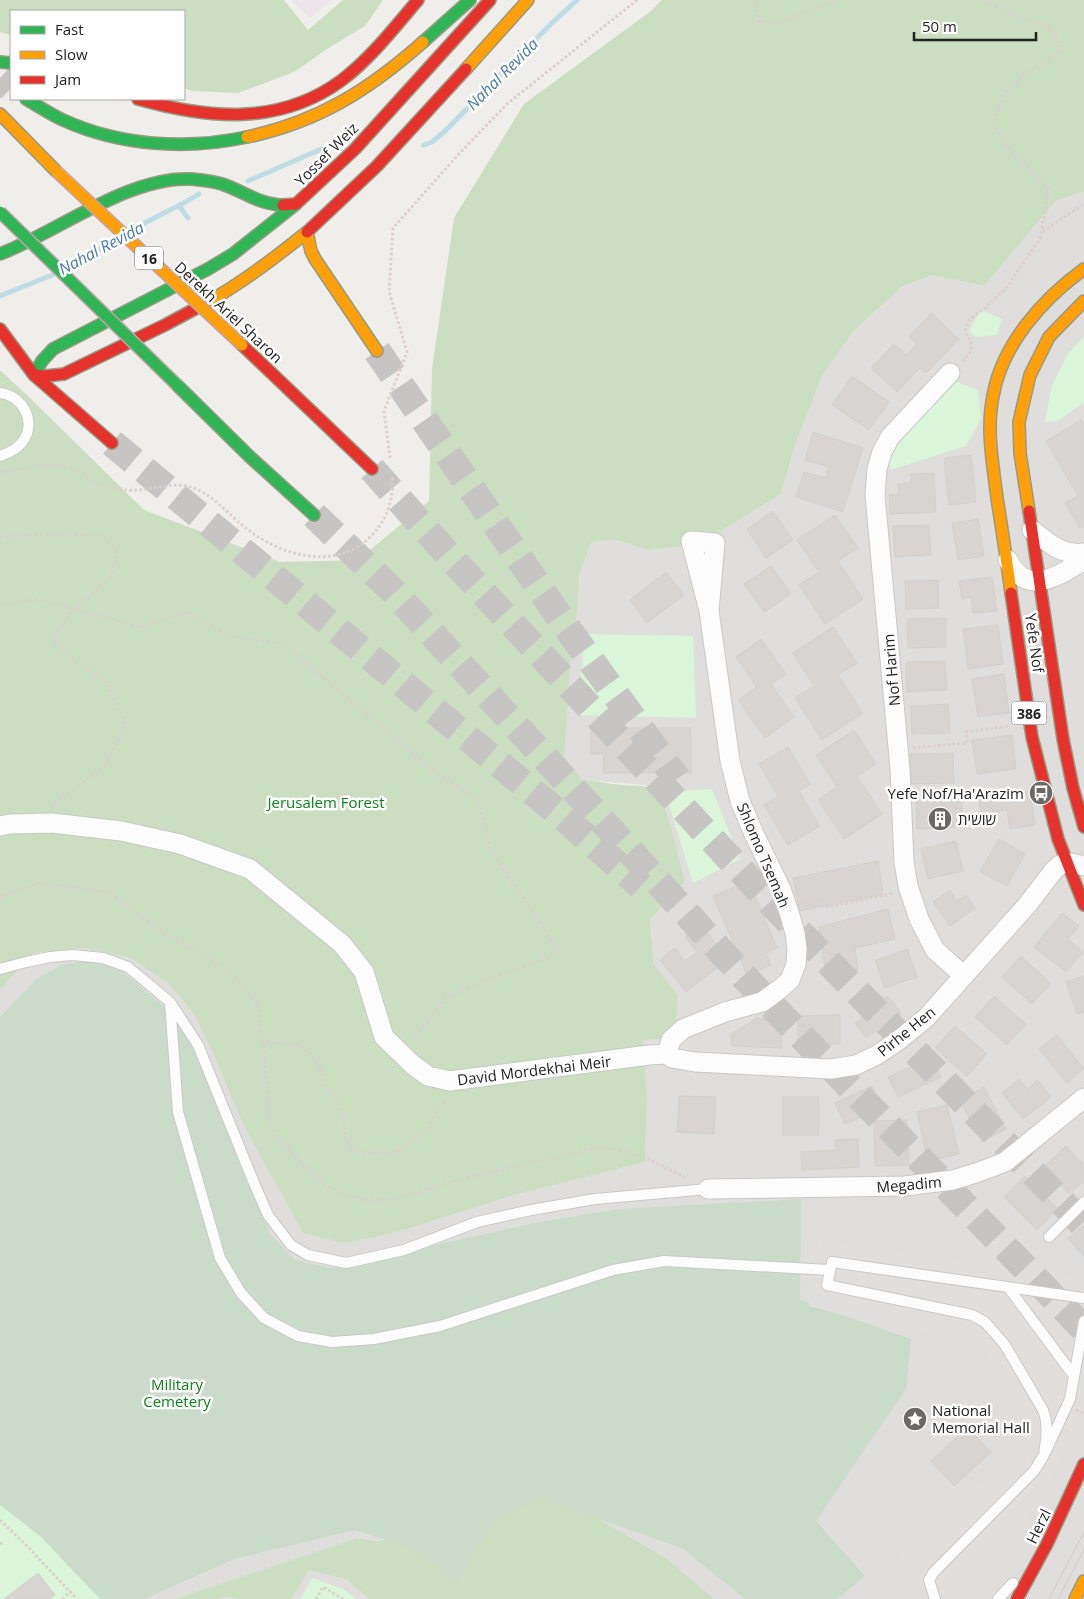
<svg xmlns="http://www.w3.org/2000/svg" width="1084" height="1599" viewBox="0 0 1084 1599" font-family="'Open Sans','Noto Sans Hebrew',sans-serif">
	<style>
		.residential { fill: #dfdedc }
		.industrial { fill: #ede4e9 }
		.forest { fill: #cbdec1 }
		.cemetery { fill: #cadbca }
		.park { fill: #daf5da }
		.parking { fill: #e0dfde }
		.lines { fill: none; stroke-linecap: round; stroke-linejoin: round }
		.stream { stroke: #bfdbe3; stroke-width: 5 }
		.building { fill: #d7d4d2; stroke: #d3d0cc }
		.highway-tunnel { stroke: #c7c5c3; stroke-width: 28; stroke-dasharray: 28 14; stroke-linecap: butt }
		.lane-casing { stroke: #c9c8c7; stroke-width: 12 }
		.street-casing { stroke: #c9c8c7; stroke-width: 21 }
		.fast-casing { stroke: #999a82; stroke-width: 14 }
		.slow-casing { stroke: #999a82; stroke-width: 14 }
		.jam-casing { stroke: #999a82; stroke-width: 14 }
		.path { stroke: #dccecd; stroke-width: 3; stroke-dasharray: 2.5 2.5; stroke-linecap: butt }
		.lane { stroke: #fdfcfc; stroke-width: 10 }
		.street { stroke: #fdfcfc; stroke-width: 19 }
		.fast { stroke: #30b455; stroke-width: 11 }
		.slow { stroke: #ff9f0a; stroke-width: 11 }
		.jam { stroke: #e5322d; stroke-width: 11 }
		.tram { stroke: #ccc; stroke-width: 1 }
		.fast-bridge-casing { stroke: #c5a2ac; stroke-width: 14; stroke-linecap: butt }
		.slow-bridge-casing { stroke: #c5a2ac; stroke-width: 14; stroke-linecap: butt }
		.fast-bridge { stroke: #30b455; stroke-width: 11 }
		.slow-bridge { stroke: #ff9f0a; stroke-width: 11 }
		.labels { text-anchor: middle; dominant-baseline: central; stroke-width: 5; stroke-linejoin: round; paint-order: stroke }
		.shield { fill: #fff; stroke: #646464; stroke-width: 1 }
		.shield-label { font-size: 14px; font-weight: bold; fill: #222 }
		.street-label { font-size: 15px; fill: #222; stroke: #fff }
		.poi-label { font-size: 15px; fill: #222; stroke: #fff; text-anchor: start }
		.park-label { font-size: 15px; fill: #0c8416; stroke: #fff }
		.water-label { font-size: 16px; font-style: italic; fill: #4a7aab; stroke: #fff }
	</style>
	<rect width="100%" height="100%" fill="#f0eeeb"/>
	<path class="residential" d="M1084,191V1599H0V990L34,953L84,948L130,958L167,982L195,1015L344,1243L407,1229L518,1194L645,1162L647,1098L643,1039L678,996L654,965L650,920L685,881L657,791L645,785L583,780L563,758L571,654L579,574L592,542L616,540L649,550L698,545L781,494L795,445L822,376L853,332L901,287L932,275L984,286L1056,201Z"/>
	<path class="industrial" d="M291,0H332L310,18Z"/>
	<path class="forest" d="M0,0H284L308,30L343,0H383L365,26L327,49L294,72L238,93L192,91L184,88V11H11V35L0,32Z
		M662,0H1084V191L1056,201L984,286L932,275L901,287L853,332L822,376L795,445L781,494L698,545L648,550L616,540L592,542L579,574L577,611L571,654L564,758L583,780C596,781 609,784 623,785C639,787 641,783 657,791L668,817L685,881L650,920L654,965L678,995L675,1038L643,1040L647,1098L645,1162L518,1194L407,1229L375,1237L344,1243L303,1233L244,1126L214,1055L195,1015L167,982L130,958L84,948L34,953L0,990V370L30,398L144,510L280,562L358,560L429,501L432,369L454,218L524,104L651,11Z
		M533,1490L573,1504L667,1559L714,1599H370L346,1579L309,1570L291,1599H240L226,1597L218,1599H175L358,1538L379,1542L453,1514Z"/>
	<path class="cemetery" d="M93,959L122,971L163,1006L194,1048L270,1234L295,1260L332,1268L544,1221L621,1209L801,1199L800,1300L911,1339L906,1389L816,1521L865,1576L837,1599H745L682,1548L538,1498L495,1522L456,1582L409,1547L355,1530L234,1559L144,1599H100L41,1537L0,1505V1017L35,980L61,965Z"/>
	<path class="park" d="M981,310L1002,319L997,335L976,337L969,331Z
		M1084,336V402L1058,421L1045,422L1052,385L1068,354Z
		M951,380L978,390L981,419L966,446L890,470L889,459L896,442Z
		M585,634L693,636L696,718L577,715Z
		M712,789L740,859L693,883L665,792Z
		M0,1505L41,1537L100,1599H0Z
		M312,1578L343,1589L356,1599H300Z"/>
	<path class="parking" d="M819,1238L1084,1276V1402L1060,1466L981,1599H929L895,1552L1010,1457L1020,1425L1005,1379L972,1340L900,1331L809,1306Z"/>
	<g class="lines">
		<path class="stream" d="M424,145L432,142L445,131L551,24L577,0
			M248,181L333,144L344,143
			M180,207L188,218
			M131,231C153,217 177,208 199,194
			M69,267L118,239
			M0,296L52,275"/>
	</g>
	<path class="building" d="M931,313L959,339L926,373L920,368L897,392L871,368L894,344L906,355L917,344L909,337Z
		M852,376L889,402L869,430L832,405Z
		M1081,420L1084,426V525L1080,528L1065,503L1078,496L1046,441Z
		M813,432L863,448L843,512L796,497L804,472L826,478L829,467L805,460Z
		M971,455L976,502L949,505L944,458Z
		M934,473L936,512L890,514L889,495L899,494L898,484L911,483V474Z
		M773,511L793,540L766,558L747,529Z
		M835,515L858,548L838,561L863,599L825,624L799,585L819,572L797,540Z
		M978,519L984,556L958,560L952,523Z
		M929,525L931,555L895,557L893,526Z
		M771,566L791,594L764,612L744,584Z
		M666,572L684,595L647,623L630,600Z
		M992,577L997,611L973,613L971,597L962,599L959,581Z
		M938,580L939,608L906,609L905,581Z
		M946,618V647L908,648L907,619Z
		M998,625L1003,664L968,669L963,629Z
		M833,627L857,663L838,675L863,713L822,740L795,698L814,686L793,653Z
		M761,639L786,674L771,684L794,717L765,738L738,700L757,687L736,657Z
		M945,661L947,690L907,692L906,662Z
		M1004,674L1009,713L978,717L972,679Z
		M948,704L950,733L912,734L911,706Z
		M591,728H691V773H603L604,754H591Z
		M854,730L876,764L857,776L882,814L844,839L818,800L837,787L816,755Z
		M1012,735L1016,769L977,774L972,740Z
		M788,747L810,784L799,791L820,826L788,845L764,805L778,796L759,764Z
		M953,753L954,783L911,784L910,754Z
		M1012,788L1013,793L1030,791L1035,825L1010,829L1007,810L981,814L978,793Z
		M962,798L963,827L917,829L916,800Z
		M999,839L1025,854L1007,886L980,872Z
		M956,841L963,871L928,879L921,849Z
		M878,861L883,894L800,911L793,878Z
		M749,881L777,948L766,953L771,965L747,975L713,896Z
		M950,890L957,901L966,895L975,908L950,926L933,902Z
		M888,909L895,939L855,948L858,970L826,975L819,927Z
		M1062,913L1079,926L1068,939L1083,952L1066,972L1034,947Z
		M700,924L728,959L686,992L660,960L675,948L685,961L697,952L685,937Z
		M907,949L917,977L885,988L875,961Z
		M1021,956L1051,984L1032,1004L1002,977Z
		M1084,976V1012L1077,1014L1066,982Z
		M868,989L878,1003L888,996L901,1013L866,1038L855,1023L866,1016L854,998Z
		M994,996L1026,1024L1007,1045L975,1017Z
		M840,1015V1044L798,1045V1016Z
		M757,1018L781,1021L782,1048L731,1046V1034Z
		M955,1026L987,1054L967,1076L935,1048Z
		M1057,1035L1084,1069L1067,1083L1039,1049Z
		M931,1057L941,1077L898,1097L888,1077Z
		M1019,1079L1027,1089L1038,1080L1051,1097L1023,1119L1002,1093Z
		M872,1086L882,1108L845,1124L835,1103Z
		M984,1087L1006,1129L982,1142L960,1100Z
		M679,1096L716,1097L714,1134L677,1132Z
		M783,1097H819V1135H783Z
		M947,1105L959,1154L928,1161L917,1112Z
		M907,1120L909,1165L875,1166L874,1121Z
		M858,1139L859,1167L802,1170L801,1152L836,1150V1140Z
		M1066,1146L1084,1165V1181L1069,1194L1044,1167Z
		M1025,1176L1058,1209L1037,1230L1004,1197Z
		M1084,1225V1257L1068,1239Z
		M967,1427L991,1452L954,1486L931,1461Z
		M38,1573L55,1595L50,1599H4Z"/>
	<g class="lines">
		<path class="highway-tunnel" d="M0,78L11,88
			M377,351L567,628L677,779
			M112,443L562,816L641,886
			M372,469L451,558L771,903L1084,1225
			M314,515L394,592L749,982L1084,1329"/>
		<g class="lane-casing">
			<path id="lane" d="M0,393C22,395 37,421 23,441C18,449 9,453 0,456
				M0,969L26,962L50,957L73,955L103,958L128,967L170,1002L198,1045L254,1183L268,1215L291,1245L308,1255L346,1263L404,1250L477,1222L531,1210L595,1199L708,1189
				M170,1002L178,1112L220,1258L241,1293L264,1318L298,1336L332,1342L374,1339L440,1326L613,1270L664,1261L830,1270
				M1049,1237L1084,1202
				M1008,1287L1074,1376
				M1044,1455C1046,1440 1049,1425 1043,1410L1005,1345L985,1322L972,1315L827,1285L832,1262L1084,1298
				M935,1599L929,1580L933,1573L1034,1471L1044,1455L1070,1399L1084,1321
				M998,1599L1013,1583"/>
		</g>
		<g class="street-casing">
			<path id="street" d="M950,373L890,437L882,452L877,469L875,495L900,769L904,862L908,886L919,919L935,950L964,976
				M1032,530C1048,543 1063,556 1084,553
				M1008,560C1026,597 1058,577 1084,560
				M0,826L10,824L52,823L121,831L180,844L250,869L342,944L364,972L384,1037L413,1065L428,1076L450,1081L649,1055L667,1054
				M667,1054L671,1040L683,1029L725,1012L762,1002L781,988L790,980L796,964L797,949L795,933L789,912L781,889L754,834L740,801L730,761L709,611L715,543L691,541L709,611
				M667,1054L672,1058L695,1062L831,1069L856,1065L877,1055L899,1040L926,1018L1028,904L1054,870L1060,865L1066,862L1084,866
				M708,1189L905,1186L953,1180L979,1172L1005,1162L1084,1098"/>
		</g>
		<g class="fast-casing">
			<path id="fast" d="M423,42L470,0
				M0,62L11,63
				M26,99C38,106 50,114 63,120C120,146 186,150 247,137
				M0,254C58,232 128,176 191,179C202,180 212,181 222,184C243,191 260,205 283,205
				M34,375L42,361L53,349L208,269L233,254L296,204
				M177,385L250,457L314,515"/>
		</g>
		<g class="slow-casing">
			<path id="slow" d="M466,69L528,0
				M0,114L56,171
				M247,137C318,122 369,90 423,42
				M206,303C242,283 275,258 307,232L311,251L315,259L377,351
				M1029,511L1020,453L1019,422L1030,375L1049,337L1084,301
				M1011,593C1007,561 1002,530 997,498C993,465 986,430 993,396C1002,344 1043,299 1084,269
				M1075,1599L1084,1581"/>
		</g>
		<g class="jam-casing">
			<path id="jam" d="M138,99C208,119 280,126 342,80C371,58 394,28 418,0
				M283,205L296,204L355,149L490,0
				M307,232L377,166L466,69
				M0,329L34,375L112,443
				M242,345L372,469
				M34,375L45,376L64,374L165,325L206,303
				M1029,511L1063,739L1073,788L1084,827
				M1011,593L1032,737L1058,839L1084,905
				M1017,1599L1047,1544L1084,1464"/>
		</g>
		<path class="path" d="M755,0L759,21L780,23L837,0
			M981,0L1011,14L1050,27L1063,49L1030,71L1005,92L993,124L1010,150L1049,189L1040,239
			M1043,231L1084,204
			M962,361C975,350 973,345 965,331L969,320L985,308L1007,287L1041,237
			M390,458L384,411L407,352L389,291L393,228L458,155L507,104L637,0
			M0,472C18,470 51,462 68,467C76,469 83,475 91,480C101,485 115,489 127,490C148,492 170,481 191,487C211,493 226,512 242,525C275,553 330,572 367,540C386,523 394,502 392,476
			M0,537L54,534L101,535L118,549L112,575L66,618L53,640L76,662L107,682L126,725L105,766L51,805
			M0,605L39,599L139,627L187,612L232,637L283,643L435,772L478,800L490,848L560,953L484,981L446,998L427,1023L411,1039
			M913,748L967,743L966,732L1009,726
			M0,897L40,883L108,892L168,936L224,967L256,1001L264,1041L301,1046L318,1062L325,1086L342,1106L346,1142L359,1152L396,1153L429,1129L438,1106L449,1099
			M804,902L805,904L822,900L824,908L894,893
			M264,1041L268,1116L274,1135L322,1183L339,1193L367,1200L397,1199L453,1181L596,1148L616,1149L644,1157L686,1178
			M1076,1410L1084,1413
			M0,1520L27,1546L74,1596
			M0,1544L4,1541
			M62,1599L70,1592L77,1599
			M316,1599L323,1587L343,1599"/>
		<use href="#lane" class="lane"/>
		<use href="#street" class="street"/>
		<use href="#fast" class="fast"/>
		<use href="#slow" class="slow"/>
		<use href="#jam" class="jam"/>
		<path class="tram" d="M1049,1599L1084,1532
			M1058,1599L1084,1549"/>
		<g class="fast-bridge-casing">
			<path id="fast-bridge" d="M0,212L177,385"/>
		</g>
		<g class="slow-bridge-casing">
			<path id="slow-bridge" d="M56,171L242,345"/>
		</g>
		<use href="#fast-bridge" class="fast-bridge"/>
		<use href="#slow-bridge" class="slow-bridge"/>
	</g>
	<defs>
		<g id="bus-disc" transform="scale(1.25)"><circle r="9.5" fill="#6a6968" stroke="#fff"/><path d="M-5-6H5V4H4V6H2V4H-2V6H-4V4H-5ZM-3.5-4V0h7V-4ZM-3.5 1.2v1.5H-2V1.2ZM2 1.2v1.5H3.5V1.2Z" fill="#fff"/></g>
		<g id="building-disc" transform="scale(1.25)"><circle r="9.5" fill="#6a6968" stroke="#fff"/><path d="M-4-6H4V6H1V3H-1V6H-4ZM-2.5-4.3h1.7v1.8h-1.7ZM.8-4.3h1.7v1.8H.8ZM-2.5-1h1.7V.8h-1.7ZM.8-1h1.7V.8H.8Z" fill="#fff"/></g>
		<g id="sight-disc" transform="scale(1.25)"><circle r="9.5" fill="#6a6968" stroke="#fff"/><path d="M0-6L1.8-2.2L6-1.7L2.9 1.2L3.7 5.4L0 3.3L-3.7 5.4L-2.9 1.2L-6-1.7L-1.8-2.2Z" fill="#fff"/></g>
	</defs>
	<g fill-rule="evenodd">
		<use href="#bus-disc" x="1041" y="793"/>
		<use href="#building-disc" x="940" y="819"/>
		<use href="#sight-disc" x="915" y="1419"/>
	</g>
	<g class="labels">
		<g class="shield">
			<rect x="135" y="246.5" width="28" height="23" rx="4"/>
			<rect x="1011.5" y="701.5" width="35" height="23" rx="4"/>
		</g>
		<g class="shield-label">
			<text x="149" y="258">16</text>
			<text x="1029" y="713">386</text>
		</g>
		<g class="street-label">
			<text transform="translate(326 154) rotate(-45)">Yossef Weiz</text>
			<text transform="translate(229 312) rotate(43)">Derekh Ariel Sharon</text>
			<text transform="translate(1035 643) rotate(82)">Yefe Nof</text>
			<text transform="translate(891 670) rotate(-95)">Nof Harim</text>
			<text transform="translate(764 855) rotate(67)">Shlomo Tsemah</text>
			<text transform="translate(906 1031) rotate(-39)">Pirhe Hen</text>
			<text transform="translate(534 1070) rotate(-7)">David Mordekhai Meir</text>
			<text transform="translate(909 1184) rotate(-5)">Megadim</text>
			<text transform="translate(1038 1526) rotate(-64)">Herzl</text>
		</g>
		<g class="poi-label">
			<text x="1024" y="793" text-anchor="end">Yefe Nof/Ha'Arazim</text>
			<text x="958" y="819">שושית</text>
			<text x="932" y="1410">National<tspan x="932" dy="17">Memorial Hall</tspan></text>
		</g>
		<g class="park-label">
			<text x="326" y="802">Jerusalem Forest</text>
			<text x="177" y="1384">Military<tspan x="177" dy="17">Cemetery</tspan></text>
		</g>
		<g class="water-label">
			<text transform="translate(502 74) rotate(-45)">Nahal Revida</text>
			<text transform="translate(101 248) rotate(-28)">Nahal Revida</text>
		</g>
	</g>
	<rect x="10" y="10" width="175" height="90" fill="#ffffff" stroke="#a7a7a7"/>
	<rect x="20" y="26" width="25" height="8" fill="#30b455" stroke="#a7a7a7"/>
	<text x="55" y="35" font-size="15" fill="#222222">Fast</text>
	<rect x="20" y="51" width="25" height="8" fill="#ff9f0a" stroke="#a7a7a7"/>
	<text x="55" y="60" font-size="15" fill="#222222">Slow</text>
	<rect x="20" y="76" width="25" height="8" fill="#e5322d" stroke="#a7a7a7"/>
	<text x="55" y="85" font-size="15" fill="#222222">Jam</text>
	<path d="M914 32v8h122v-8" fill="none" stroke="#222222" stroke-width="2.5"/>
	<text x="922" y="32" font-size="15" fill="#222222" stroke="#ffffff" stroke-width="4" paint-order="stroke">50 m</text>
</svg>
